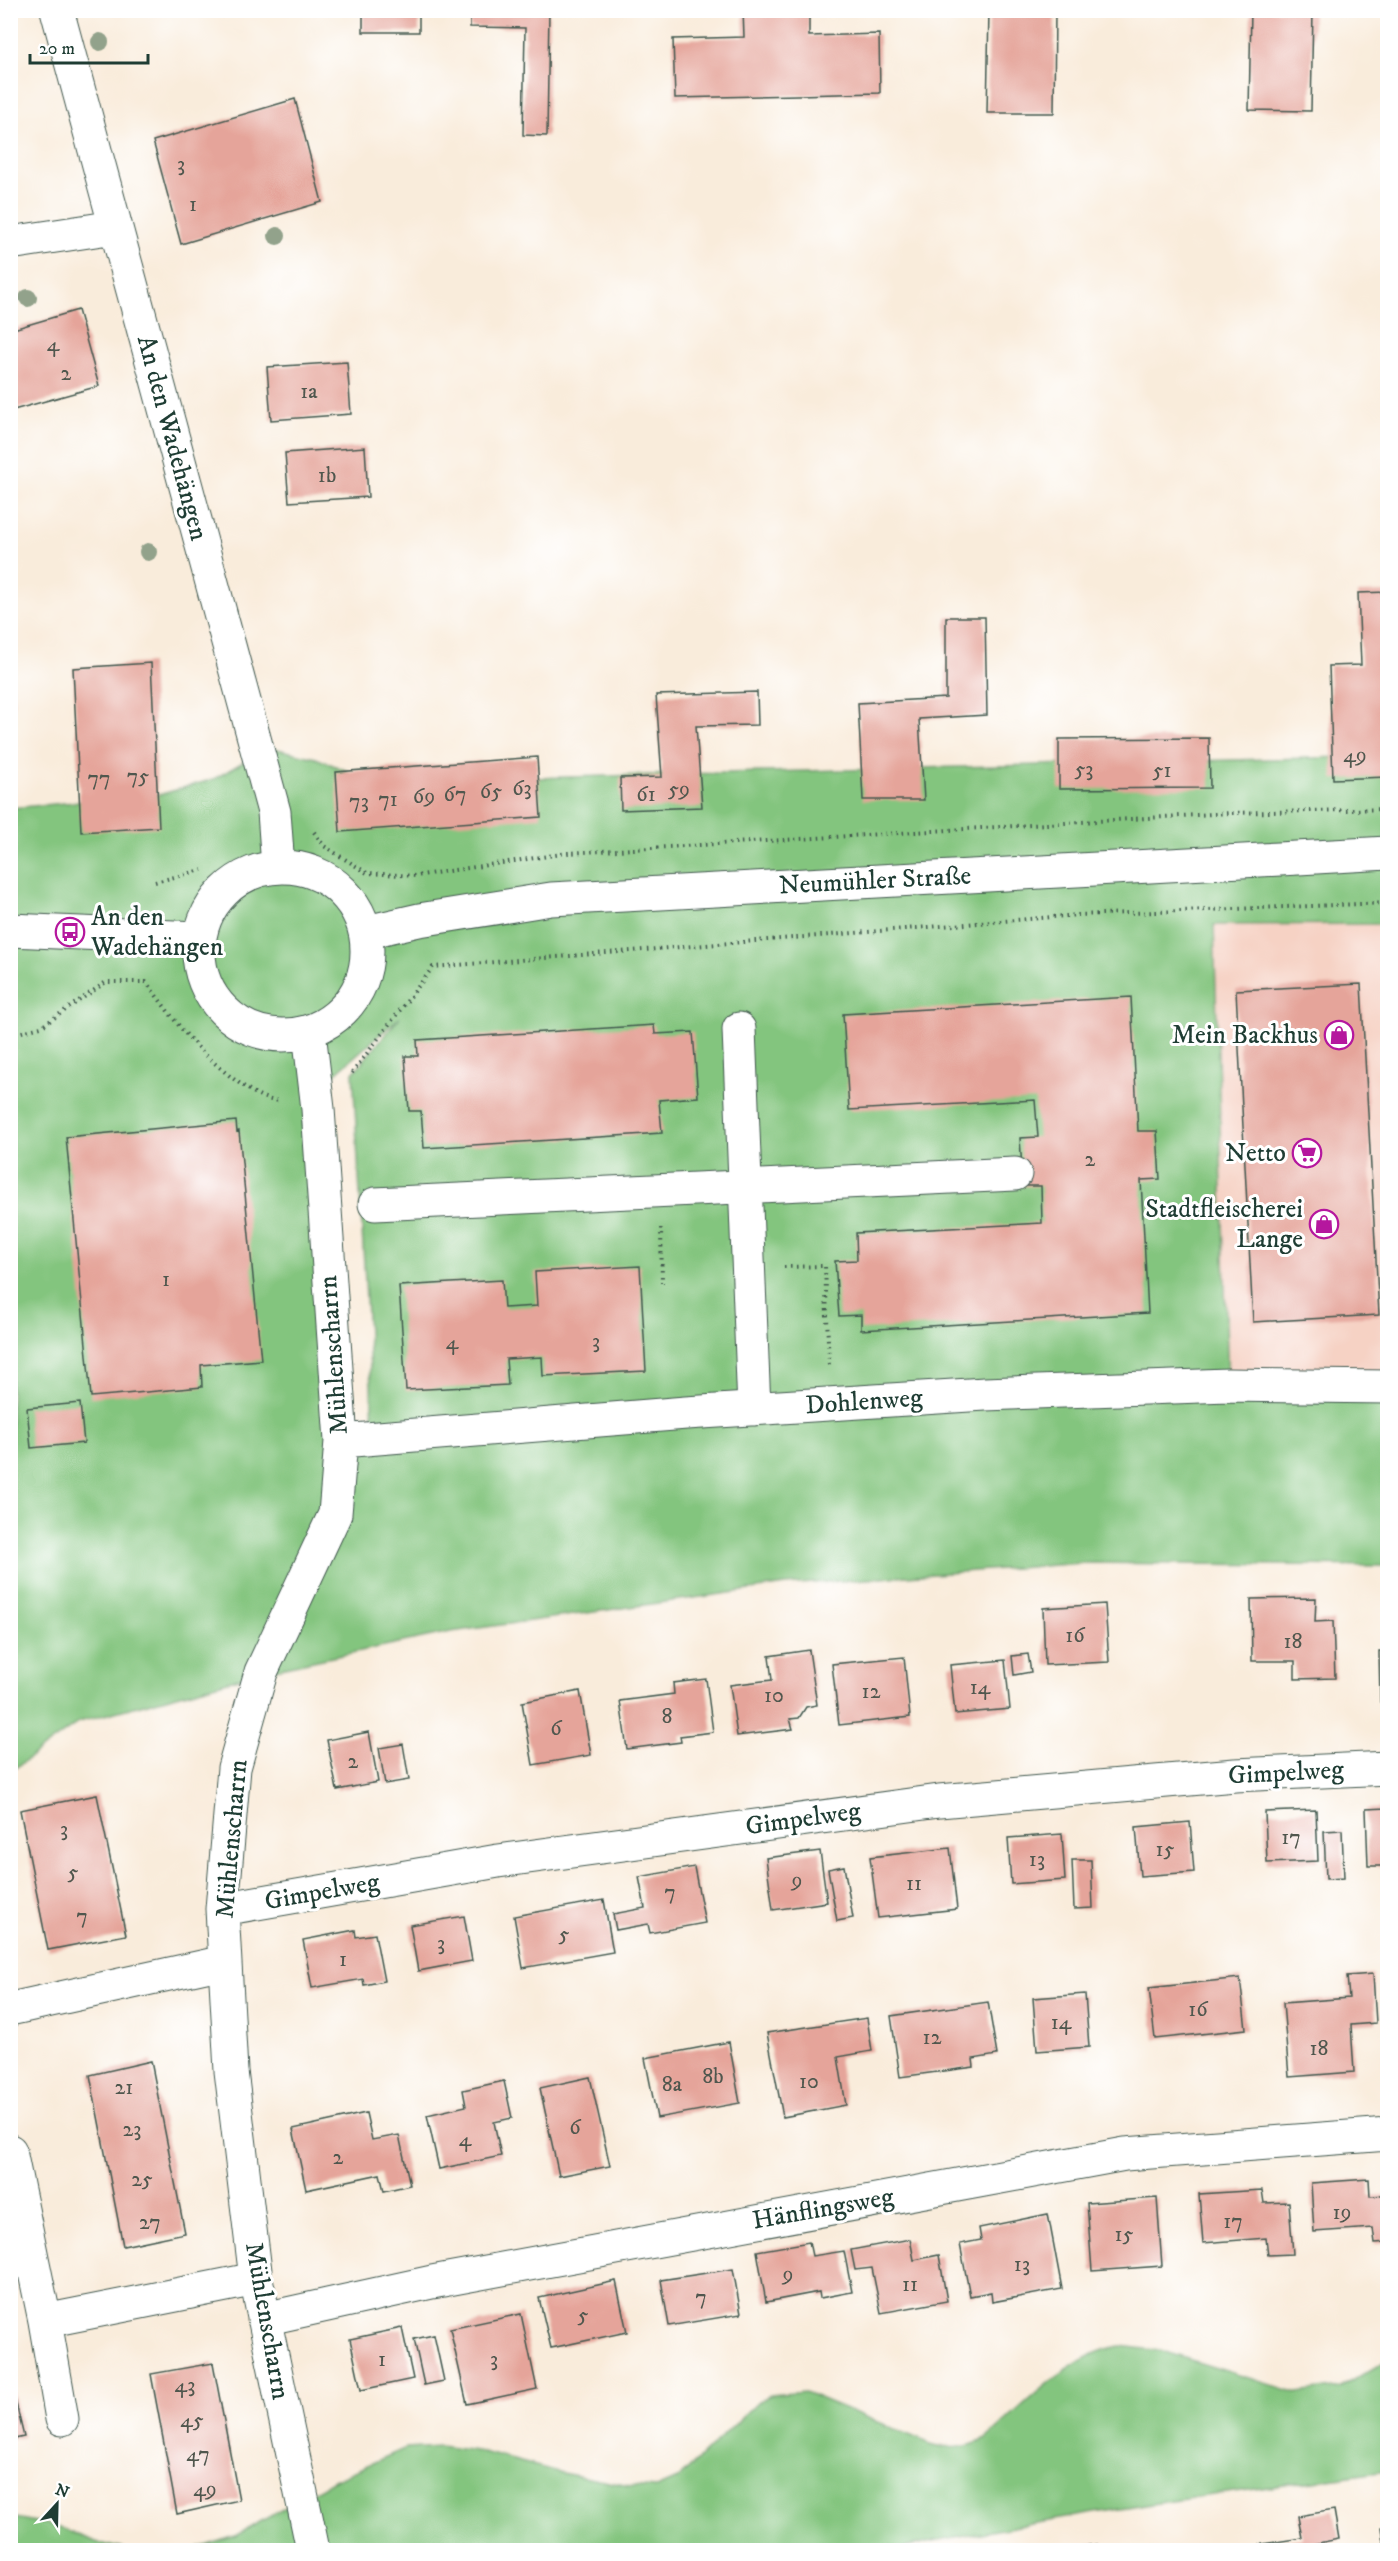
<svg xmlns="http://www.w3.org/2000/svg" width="1398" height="2561" viewBox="0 0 1398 2561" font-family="'IM FELL DW Pica',serif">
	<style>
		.built { fill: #f6d2c4 }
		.green { fill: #83c57e; stroke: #518159; stroke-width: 1.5; fill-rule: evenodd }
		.building { fill: #e5a49a }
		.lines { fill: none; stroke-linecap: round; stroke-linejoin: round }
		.minor-casing { stroke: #40574d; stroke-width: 35 }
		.path { stroke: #40574d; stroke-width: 4; stroke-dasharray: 1.5 4.5; stroke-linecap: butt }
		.minor { stroke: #fff; stroke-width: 33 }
		.tree { fill: #92a28b }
		.labels { text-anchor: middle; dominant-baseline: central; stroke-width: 6; stroke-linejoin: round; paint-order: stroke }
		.number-label { font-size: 22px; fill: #50574e }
		.street-label { font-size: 26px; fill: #1f3d34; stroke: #fff }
		.poi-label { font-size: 26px; fill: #1f3d34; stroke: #fff; text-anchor: end }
	</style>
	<rect width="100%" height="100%" fill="#fff"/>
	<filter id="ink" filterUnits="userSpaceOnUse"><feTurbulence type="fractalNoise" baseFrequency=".0167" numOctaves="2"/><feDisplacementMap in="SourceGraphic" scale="12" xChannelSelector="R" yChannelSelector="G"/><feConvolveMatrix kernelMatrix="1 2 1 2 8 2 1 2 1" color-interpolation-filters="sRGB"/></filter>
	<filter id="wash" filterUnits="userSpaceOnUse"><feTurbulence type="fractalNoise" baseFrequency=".008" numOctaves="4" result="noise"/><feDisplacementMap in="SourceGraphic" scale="24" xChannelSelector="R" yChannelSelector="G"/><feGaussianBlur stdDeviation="1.35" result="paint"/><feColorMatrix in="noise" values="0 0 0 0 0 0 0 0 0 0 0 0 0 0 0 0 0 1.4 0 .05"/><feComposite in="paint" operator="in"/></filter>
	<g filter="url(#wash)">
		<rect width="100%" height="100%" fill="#f9ecdb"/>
		<path class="built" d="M1387,924V1387L1228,1385L1214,925Z"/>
		<path class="green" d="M269,747L316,758L374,782L1387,756V924L1214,925L1228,1385L1387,1387V1566L1082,1563L786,1585L451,1632L261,1672L79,1722L11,1771V808L162,794L214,779ZM400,1017L353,1073L374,1438L341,1441L315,1091Z
			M1120,2346L1162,2351L1297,2393L1341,2387L1387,2360V2471C1223,2493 1057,2516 894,2550H195L235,2536L336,2479L406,2448L440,2446L483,2452L562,2473L630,2486L656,2488L679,2478L758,2402L770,2395L805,2392L931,2444C951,2450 967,2448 986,2439C1022,2407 1071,2353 1120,2346Z
			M15,2518L52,2525L96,2542L128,2550H11V2520Z"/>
		<g id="blocks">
			<path class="building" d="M363,10H419V32H363Z
				M470,10H549L547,136L523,135L525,28L470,27Z
				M743,10H809V36L879,34L880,93L675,98L673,39L744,37Z
				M989,10H1055L1054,113H987Z
				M1251,10H1313L1311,111L1249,110Z
				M295,99L322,202L181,244L153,141Z
				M78,310L99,386L10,411V330Z
				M347,362L351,414L271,420L267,367Z
				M365,447L368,497L289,502L285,453Z
				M1388,592V777L1333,779L1329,666L1361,665L1358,593Z
				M946,617H985L987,715L919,719L924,800H863L858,703L946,698Z
				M151,663L159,827L81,832L73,668Z
				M10,680H12L14,708H10Z
				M757,692L758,725L696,726L702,807L621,810L620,778L662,777L656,695Z
				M1209,738L1210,788L1059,789V739Z
				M537,757L541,817L340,832L336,772Z
				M1361,984L1379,1315L1253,1322L1236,990Z
				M1131,997L1138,1131H1157L1160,1179L1141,1180L1148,1313L861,1330V1315L839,1316L835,1261L857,1260L856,1233L1042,1223L1041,1186H1023L1020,1138L1038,1137L1035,1100L849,1110L843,1014Z
				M654,1025L655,1034L693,1032L698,1097L659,1100L662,1133L424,1148L421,1111H409L405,1056H418L417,1040Z
				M236,1121L237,1132L239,1131L261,1360L201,1365L202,1387L91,1397L66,1137Z
				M640,1266L646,1371L543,1376L542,1357L506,1359L508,1385L406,1390L399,1286L502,1280L504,1308L537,1306L535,1272Z
				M80,1403L84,1443L31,1448L27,1408Z
				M1316,1598L1315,1622L1333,1621L1335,1678L1295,1679V1661H1252L1251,1599Z
				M1105,1604L1109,1662L1045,1665L1043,1608Z
				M809,1650L817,1705L806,1707L799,1718L790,1719L793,1729L737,1736L730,1685L772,1680L769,1656Z
				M1379,1651H1388V1702H1380Z
				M1028,1654L1031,1672L1014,1675L1012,1656Z
				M904,1657L910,1717L839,1725L832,1664Z
				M1005,1660L1010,1709L955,1714L950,1665Z
				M706,1679L713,1732L680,1736L681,1742L627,1749L620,1701L674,1694L673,1683Z
				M580,1691L591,1755L533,1765L522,1702Z
				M369,1732L378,1782L337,1790L327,1740Z
				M403,1744L409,1780L385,1784L379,1748Z
				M97,1795L126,1935L48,1950L20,1810Z
				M1388,1808V1866H1368L1366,1809Z
				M1316,1810L1318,1861L1267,1863L1265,1812Z
				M1190,1822L1194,1872L1140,1876L1136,1827Z
				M1342,1830L1344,1878L1326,1879L1324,1831Z
				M1062,1834L1065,1880L1011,1884L1008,1838Z
				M950,1848L957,1909L878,1918L870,1857Z
				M820,1851L827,1902L773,1910L766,1858Z
				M1072,1860H1091L1093,1908L1074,1909Z
				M844,1866L853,1918L837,1921L828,1869Z
				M694,1867L705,1923L650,1933L648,1924L616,1930L613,1914L645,1908L639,1877Z
				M604,1900L613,1952L523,1968L514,1916Z
				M464,1916L472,1961L418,1971L410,1925Z
				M355,1930L356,1937L375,1934L384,1981L364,1985L363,1979L312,1988L303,1940Z
				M1373,1974L1376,2023L1351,2025L1354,2072L1289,2077L1283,2003L1349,1998L1347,1976Z
				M1240,1978L1246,2029L1155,2039L1149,1988Z
				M1085,1994L1089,2047L1037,2051L1033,1998Z
				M988,2002L997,2055L973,2059L974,2067L900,2077L891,2016Z
				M867,2018L872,2051L838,2057L846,2105L783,2117L767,2033Z
				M729,2042L740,2103L657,2118L645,2058Z
				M151,2061L185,2233L123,2246L90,2075Z
				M590,2077L610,2166L559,2176L540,2088Z
				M504,2081L512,2118L494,2122L501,2156L439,2169L427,2115L466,2106L463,2090Z
				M366,2113L372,2140L399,2135L410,2185L384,2191L380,2174L306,2190L293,2129Z
				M1369,2179L1370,2196L1388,2195V2242L1375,2243L1373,2228L1314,2232L1311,2183Z
				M1262,2190L1264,2203L1289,2202L1293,2254L1268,2255L1266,2238L1203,2243L1199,2194Z
				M1157,2198L1162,2266L1092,2271L1087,2203Z
				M1048,2214L1062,2289L992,2302L991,2292L970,2296L960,2244L981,2240L979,2228Z
				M910,2239L914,2260L939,2255L947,2301L881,2313L872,2268L855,2270L851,2250Z
				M809,2242L812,2256L844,2251L852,2292L820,2298L819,2292L766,2302L757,2251Z
				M733,2269L741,2314L669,2326L661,2280Z
				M616,2281L627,2332L551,2348L539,2298Z
				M521,2314L537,2389L467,2404L450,2329Z
				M402,2328L413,2379L361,2390L350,2339Z
				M434,2335L444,2381L424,2385L414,2339Z
				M213,2363L239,2500L177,2514L151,2374Z
				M10,2378L24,2437L10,2440Z
				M1334,2510L1339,2539L1313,2544L1314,2550H1250V2546L1302,2538L1298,2516Z
				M1388,2526V2550H1385L1382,2527Z
				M1097,2544L1098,2550H1066V2549Z"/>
		</g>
	</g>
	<g filter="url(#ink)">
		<use href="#blocks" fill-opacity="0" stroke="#40574d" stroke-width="1.5"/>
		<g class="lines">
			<g class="minor-casing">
				<path id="minor" d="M57,10L274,812L278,867
					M10,243L115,227
					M199 951a84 84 0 1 1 168 0a84 84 0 1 1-168 0Z
					M10,930L198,938
					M366,932L419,920L551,899L1388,853
					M739,1029L754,1409
					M309,1032L318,1109L341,1441L335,1514L261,1672L234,1768L222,1909L231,2071L256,2279L313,2550
					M375,1204L1015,1174
					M341,1441L686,1413L985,1394L1228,1385L1388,1387
					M222,1909L498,1861L939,1801L1235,1775L1388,1768
					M10,2009L224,1962
					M10,2151L45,2321L256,2279
					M264,2319L432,2282L1125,2154L1388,2134
					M45,2321L62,2419"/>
			</g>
			<path class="path" d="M314,832L324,846L367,873L415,876L568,853L1230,813L1388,809
				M155,882L202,870
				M10,1035L41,1027L106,982H146C161,1001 175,1022 191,1040C206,1057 259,1106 280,1100
				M352,1073L433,967L1078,915L1388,903
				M661,1228L662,1283
				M784,1267L825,1266L829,1367"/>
			<use href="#minor" class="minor"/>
		</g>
		<g class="tree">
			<circle cx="100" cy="42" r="9"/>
			<circle cx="277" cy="236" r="9"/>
			<circle cx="28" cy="298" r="9"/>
			<circle cx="148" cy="552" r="9"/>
		</g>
	</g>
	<defs>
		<g id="bus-ring" transform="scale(1.5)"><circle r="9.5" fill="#fff" stroke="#b5179e" stroke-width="1.5"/><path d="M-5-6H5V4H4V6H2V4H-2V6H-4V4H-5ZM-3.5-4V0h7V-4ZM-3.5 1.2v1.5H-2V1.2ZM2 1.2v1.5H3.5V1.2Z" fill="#b5179e"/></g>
		<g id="shop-ring" transform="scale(1.5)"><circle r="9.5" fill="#fff" stroke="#b5179e" stroke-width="1.5"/><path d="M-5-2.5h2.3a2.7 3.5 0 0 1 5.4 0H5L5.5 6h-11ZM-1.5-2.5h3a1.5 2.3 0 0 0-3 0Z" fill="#b5179e"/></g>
		<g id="supermarket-ring" transform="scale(1.5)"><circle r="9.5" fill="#fff" stroke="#b5179e" stroke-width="1.5"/><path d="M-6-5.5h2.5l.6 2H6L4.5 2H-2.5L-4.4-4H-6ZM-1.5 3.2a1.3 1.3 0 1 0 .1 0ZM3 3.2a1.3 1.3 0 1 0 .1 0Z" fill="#b5179e"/></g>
	</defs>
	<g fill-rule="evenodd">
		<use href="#bus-ring" x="70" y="932"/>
		<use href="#shop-ring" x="1339" y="1035"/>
		<use href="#supermarket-ring" x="1307" y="1153"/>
		<use href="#shop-ring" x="1324" y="1224"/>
	</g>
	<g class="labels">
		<g class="number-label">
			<text x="181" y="164">3</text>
			<text x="193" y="204">1</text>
			<text x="53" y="344">4</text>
			<text x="66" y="373">2</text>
			<text x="309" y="391">1a</text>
			<text x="327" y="475">1b</text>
			<text x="1355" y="755">49</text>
			<text x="1084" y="769">53</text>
			<text x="1162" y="770">51</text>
			<text x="138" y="776">75</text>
			<text x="99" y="778">77</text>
			<text x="522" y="788">63</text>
			<text x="679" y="789">59</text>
			<text x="491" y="791">65</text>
			<text x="455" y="794">67</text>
			<text x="646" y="794">61</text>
			<text x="424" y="796">69</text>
			<text x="388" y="799">71</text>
			<text x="359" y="801">73</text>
			<text x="1090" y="1159">2</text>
			<text x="166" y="1279">1</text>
			<text x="596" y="1341">3</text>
			<text x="452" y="1342">4</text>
			<text x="1075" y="1635">16</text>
			<text x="1293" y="1641">18</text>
			<text x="980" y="1687">14</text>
			<text x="871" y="1691">12</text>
			<text x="774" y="1695">10</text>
			<text x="667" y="1716">8</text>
			<text x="556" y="1728">6</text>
			<text x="353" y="1761">2</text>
			<text x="64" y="1829">3</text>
			<text x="1291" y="1837">17</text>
			<text x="1165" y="1849">15</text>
			<text x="1037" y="1859">13</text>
			<text x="73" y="1872">5</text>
			<text x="797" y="1880">9</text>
			<text x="914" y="1883">11</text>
			<text x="670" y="1892">7</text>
			<text x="82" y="1916">7</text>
			<text x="564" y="1934">5</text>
			<text x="441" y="1943">3</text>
			<text x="343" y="1959">1</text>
			<text x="1198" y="2009">16</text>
			<text x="1061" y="2022">14</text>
			<text x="932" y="2037">12</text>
			<text x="1319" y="2048">18</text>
			<text x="713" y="2076">8b</text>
			<text x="809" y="2081">10</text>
			<text x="672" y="2084">8a</text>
			<text x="124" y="2087">21</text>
			<text x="575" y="2127">6</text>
			<text x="132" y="2129">23</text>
			<text x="465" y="2139">4</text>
			<text x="338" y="2157">2</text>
			<text x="142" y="2179">25</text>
			<text x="1342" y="2212">19</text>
			<text x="1233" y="2221">17</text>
			<text x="150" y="2222">27</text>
			<text x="1124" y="2234">15</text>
			<text x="1022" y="2264">13</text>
			<text x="788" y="2274">9</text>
			<text x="910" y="2284">11</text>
			<text x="701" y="2297">7</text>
			<text x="583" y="2315">5</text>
			<text x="382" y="2359">1</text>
			<text x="494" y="2359">3</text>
			<text x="185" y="2385">43</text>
			<text x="192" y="2420">45</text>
			<text x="198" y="2454">47</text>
			<text x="205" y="2489">49</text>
		</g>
		<g class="street-label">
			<text transform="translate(172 438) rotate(75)">An den Wadehängen</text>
			<text transform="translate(875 881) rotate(-3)">Neumühler Straße</text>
			<text transform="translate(334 1355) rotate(-94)">Mühlenscharrn</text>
			<text transform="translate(864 1402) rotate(-4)">Dohlenweg</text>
			<text transform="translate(1286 1773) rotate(-3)">Gimpelweg</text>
			<text transform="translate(803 1819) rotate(-8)">Gimpelweg</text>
			<text transform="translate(232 1839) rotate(-85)">Mühlenscharrn</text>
			<text transform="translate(322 1892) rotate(-10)">Gimpelweg</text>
			<text transform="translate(823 2209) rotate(-10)">Hänflingsweg</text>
			<text transform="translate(267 2321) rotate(80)">Mühlenscharrn</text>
		</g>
		<g class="poi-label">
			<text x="91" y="917" text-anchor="start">An den<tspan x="91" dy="30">Wadehängen</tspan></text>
			<text x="1318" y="1035">Mein Backhus</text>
			<text x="1286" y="1153">Netto</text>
			<text x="1303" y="1209">Stadtfleischerei<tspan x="1303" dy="30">Lange</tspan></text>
		</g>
	</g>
	<rect width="1398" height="2561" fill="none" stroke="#fff" stroke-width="36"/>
	<g transform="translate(57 2504) rotate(22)" stroke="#ffffff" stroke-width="4.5" paint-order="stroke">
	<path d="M0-4.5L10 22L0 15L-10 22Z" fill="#1f3d34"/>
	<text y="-9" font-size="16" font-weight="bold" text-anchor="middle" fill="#1f3d34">N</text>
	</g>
	<path d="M30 54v9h118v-9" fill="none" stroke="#1f3d34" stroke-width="3"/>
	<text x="39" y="54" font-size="18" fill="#1f3d34" stroke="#ffffff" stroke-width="4.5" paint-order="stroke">20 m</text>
</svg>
